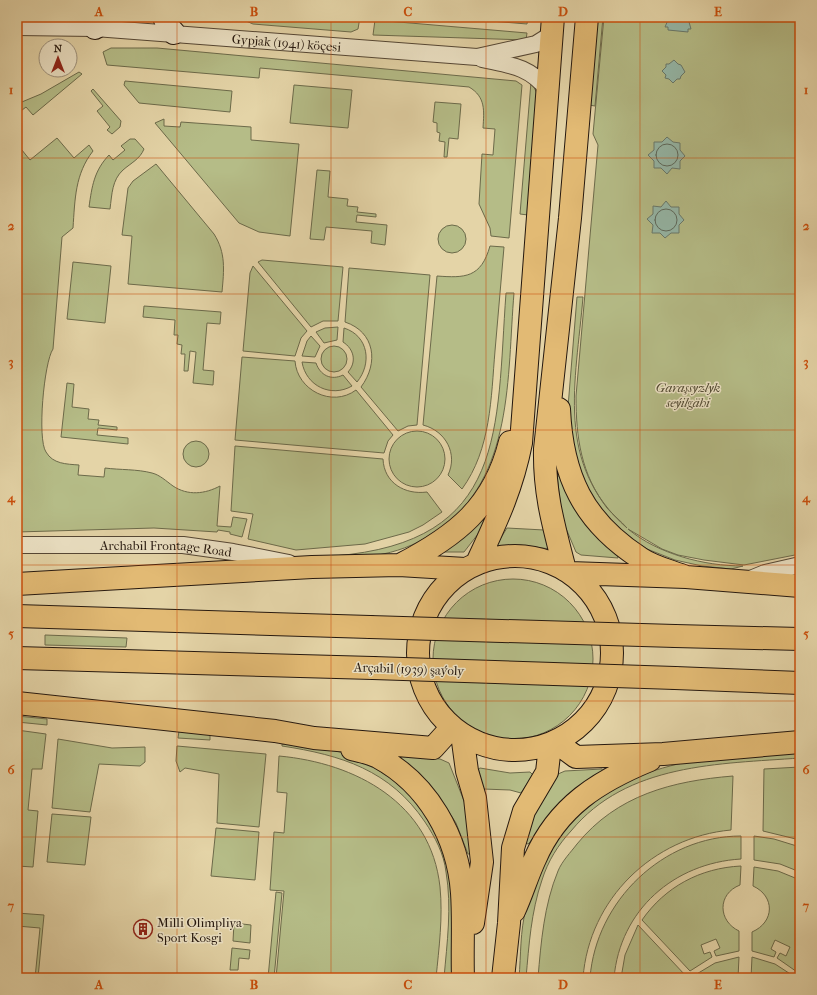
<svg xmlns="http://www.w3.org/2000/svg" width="817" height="995" viewBox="0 0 817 995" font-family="'IM FELL French Canon',serif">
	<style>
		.green { fill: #b5bc87; stroke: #6c6a4a }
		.water { fill: #95b8a9; stroke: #68786b }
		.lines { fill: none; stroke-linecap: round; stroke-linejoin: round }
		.shore { stroke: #5c685c; stroke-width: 1 }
		.street-casing { stroke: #544634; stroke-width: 18 }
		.secondary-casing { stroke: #24170e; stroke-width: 24 }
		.primary-casing { stroke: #24170e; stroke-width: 24 }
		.street { stroke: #ede3c6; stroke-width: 16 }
		.secondary { stroke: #ede3c6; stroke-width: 22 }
		.primary { stroke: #e2ba74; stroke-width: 22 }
		.primary-bridge-casing { stroke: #24170e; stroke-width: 24; stroke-linecap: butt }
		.primary-bridge { stroke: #e2ba74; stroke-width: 22 }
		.grid { fill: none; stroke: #cb4f0c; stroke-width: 1; stroke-opacity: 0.55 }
		.labels { text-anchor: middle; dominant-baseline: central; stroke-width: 3; stroke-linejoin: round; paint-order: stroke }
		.street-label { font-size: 13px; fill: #24170e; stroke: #ede3c6 }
		.park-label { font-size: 13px; font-style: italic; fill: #504932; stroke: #ede3c6 }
		.poi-label { font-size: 13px; fill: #24170e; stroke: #ede3c6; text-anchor: start }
		.neatline { fill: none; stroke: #cb4f0c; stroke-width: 1.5 }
		.grid-label { font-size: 13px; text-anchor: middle; font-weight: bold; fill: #cb4f0c }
	</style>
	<rect width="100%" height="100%" fill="#e4d4a7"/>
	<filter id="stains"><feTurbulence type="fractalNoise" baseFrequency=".005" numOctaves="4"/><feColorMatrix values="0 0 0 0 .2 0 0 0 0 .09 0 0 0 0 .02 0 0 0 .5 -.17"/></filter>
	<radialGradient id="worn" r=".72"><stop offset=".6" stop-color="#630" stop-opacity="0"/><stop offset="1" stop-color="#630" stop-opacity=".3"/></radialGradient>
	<path class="green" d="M244,17L292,20L293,17H360L358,29L351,32L253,24L246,21Z
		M479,17H528L527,24L479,20Z
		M597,17H603L595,106L589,105Z
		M604,17H800V554L744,565L704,560L678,555L662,549L628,529C658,554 704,566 743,566L731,569L702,566L675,560L647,549L622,533L592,499L575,465L568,407L577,297H583C576,382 554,464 627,528C621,521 613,515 607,508C581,474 576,438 576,396L598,145L593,134Z
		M375,20L527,33L526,40L373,35Z
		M111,48H157L516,81L522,85L509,238L491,236L490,228L479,204L482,154L493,155L495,129L483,128C484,111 486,97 469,87L260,68L259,78L107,65L103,52Z
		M79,72L82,74L33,115L26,107L17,114V104L41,94Z
		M125,81L232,91L230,112L139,103L124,85Z
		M531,82L538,95L528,215L520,214Z
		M294,85L352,90L348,128L290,123Z
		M93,89L121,121L120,127L112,134L107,130L110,127L97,111L103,106L91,91Z
		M435,102L461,104L458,139L449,138L447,157H444L445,142L439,141L440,133L437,132V123L433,122Z
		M164,119V126L180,127L181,122L251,127V140L299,144L290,236L259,232L239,223L155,123Z
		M57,138L74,158L89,145L93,151C75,174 75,199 73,228L62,237L53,349C44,362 37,439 46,452C53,464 66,464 79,465L78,475L104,477L105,468C120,470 137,469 152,473C160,475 166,481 173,486C188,496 205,494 220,486L217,526L231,527L233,517L247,519L242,537L230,534V532L218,530L217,532L154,528L17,532V144L30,160Z
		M130,139H135L144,149C140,159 131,163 123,170C112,180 112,194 110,209L89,207C92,186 94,171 109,155L113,160L125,150L121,146Z
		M156,164L214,234C226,253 224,270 222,292L128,284L132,236L122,235L128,188L133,181Z
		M317,170L330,171L328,197L348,199L347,206L358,207L357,212L376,214V217L357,215L356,222L387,225L385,245L371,243L372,231L326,227L324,240L310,239Z
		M438 239a14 14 0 1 1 28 0a14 14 0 1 1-28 0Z
		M490,246L504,247C501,282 498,316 495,351C491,398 491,449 462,489L448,475C458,454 446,431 423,425L437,276C465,278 481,278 490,246Z
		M262,260L343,267L338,321H323L311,327L258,262Z
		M73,262L111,266L105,323L67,319Z
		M253,266L307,331L301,338L295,356L243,351L250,273Z
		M349,268L430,275L417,425L408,426L398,431L361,387C379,363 375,332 345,322Z
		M506,293H514C507,376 514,478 438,530C421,542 403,550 383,554C368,558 350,556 334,556C508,542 496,430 506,293Z
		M144,306L221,312L220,324L207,323L203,370L214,371L213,385L193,383L196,352L190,351L188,371H184L185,354H181L182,345L177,344L178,335H174L175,320L143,317Z
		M338,327L337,340L324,343L316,332L325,328Z
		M344,328C369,336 372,364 357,382L348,372C357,362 354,349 343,342Z
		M311,336L320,346L315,357L302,356L307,341Z
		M321 359a13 13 0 1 1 26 0a13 13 0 1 1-26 0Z
		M242,357L295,361C297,390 332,408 356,390L393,435L388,441L384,453L235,440Z
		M302,362L316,363C320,375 331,381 343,375L352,386C331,398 306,386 302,362Z
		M67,383L74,384L72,407L89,409L88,419L99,420L98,425L117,427V430L98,428L97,435L128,438V444L61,437Z
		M389 459a28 28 0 1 1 56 0a28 28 0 1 1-56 0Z
		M183 454a13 13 0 1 1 26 0a13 13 0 1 1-26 0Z
		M235,446L383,459C384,483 405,495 427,492L442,512L423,525L409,532L365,544L296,550L248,539L253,514L231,511Z
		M557,474L617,554L618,558L581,555L576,552L562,519Z
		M485,515L487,516L478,534L464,552H444Z
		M507,528L544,530L550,549L520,545L497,546V544Z
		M433 659a80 80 0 1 1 160 0a80 80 0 1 1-160 0Z
		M45,635L127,638L126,647L45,645Z
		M17,716L47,719V725L17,722Z
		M17,730L46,734L42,769H32L28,810L38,811L33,867L17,866Z
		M179,731L210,734V740L178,738Z
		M58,739L112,748L145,747V762L140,766L99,764L90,812L52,808Z
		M282,744H301L318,746L347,754L362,760L407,788L445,843L456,926L451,978H444C447,943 452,907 446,872C444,854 435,837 425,822C390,770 341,755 282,746Z
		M177,746L266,754L259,827L217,823L219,774L185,768L180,772L176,761Z
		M800,752V758C719,764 627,763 571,831C558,845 548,861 542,880C531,912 529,945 526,978H519C521,955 520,931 526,909C549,816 612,774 703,759C735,754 768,754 800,752Z
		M398,755L440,759L449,763L466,806L471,854H468L456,823L437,794L398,757Z
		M279,756C356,763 431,803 440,887C443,917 439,948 436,978H276L284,891L270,890L274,832L284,833L287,793L277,792Z
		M800,767V840L763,831L764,769Z
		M480,768L510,773L530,772L533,775L521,793L510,790L483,789L477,770Z
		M602,769L603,771L542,826L530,842L528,844L525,843L532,818L558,774L565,771Z
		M733,776L731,830C653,837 589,899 583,978H538C541,942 544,905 558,871C562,861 571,852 577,844C617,795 672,781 733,776Z
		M52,814L91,817L85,865L47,862Z
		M216,828L259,832L255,880L211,876Z
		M741,836V859C674,863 620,910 614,978H590C596,901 663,836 741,836Z
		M754,836L774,839L800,847V872L780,864L754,860Z
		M741,866L740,885C717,894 718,921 739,931V951L716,956L714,951L720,948L716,939L701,945L704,954L710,952L712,957L690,971L642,920C665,887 700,868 741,866Z
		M754,867L778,871L800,880V974L777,958L780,953L786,956L790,947L775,940L771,949L776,952L774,957L752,951V932C775,922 775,896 753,886Z
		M276,892L282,893L274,978H268Z
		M17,913L44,915L38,978H35L40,928L17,926Z
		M234,923L251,925L250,943L233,941Z
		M638,925L686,976L684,978H621L625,955Z
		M232,948L250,950L249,959L239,958L238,970H230Z
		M739,957L738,978H697L695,975L715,963Z
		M752,957L775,964L795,977L751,978Z"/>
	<path class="water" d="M666,17H692V20L689,22L691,29H688V32L668,30V27H665L668,20Z
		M674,60L678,64L681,65L685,72L681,76L680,79H677L673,83L669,79L665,78L666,75L662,71L666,67V64H669Z
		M667,137L673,142L680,143V150L685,156L680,161V169L672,168L667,174L661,168H654V161L648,155L654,150V142H662Z
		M666,201L671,207H679V214L684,220L679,225V233H671L665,238L660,233H652L653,225L647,219L653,214V206L661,207Z"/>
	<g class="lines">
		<path class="shore" d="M656 155a11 11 0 1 1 22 0a11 11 0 1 1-22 0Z
			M655 220a11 11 0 1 1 22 0a11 11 0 1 1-22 0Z"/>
		<g class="street-casing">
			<g id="street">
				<path id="s1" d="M17,27L95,28L477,57L536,44L552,34"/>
				<path d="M482,59C509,65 529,66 547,89"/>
				<path id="s2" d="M17,545H183L233,552L289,563"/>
				<path d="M748,580L765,573L800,565"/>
			</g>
		</g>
		<g class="secondary-casing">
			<path id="secondary" d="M164,17L167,25L174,33
				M95,28L110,17"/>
		</g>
		<g class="primary-casing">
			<path id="primary" d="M559,409C562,476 583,521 640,558C653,567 671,571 686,577
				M418 653a97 97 0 1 1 194 0a97 97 0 1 1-194 0Z
				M477,563C496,522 512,489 521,443L553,17
				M400,565C456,536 494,507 510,442
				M565,570C554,527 544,494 545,449L570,218L587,17
				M570,573L686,577L800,586
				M17,584L312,567L399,565L465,569
				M17,616L370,627
				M675,636L800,639
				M17,658L373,668
				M675,678L800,683
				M17,703L275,731L314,738L433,748L452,727
				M462,734L467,771L475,798L482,862L473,923
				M557,743L576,757L663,754L800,742
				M352,749C360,751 370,753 378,757C428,784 458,837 462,893C464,921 462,950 463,978
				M514,911C522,894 527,876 535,859C558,806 599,781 650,760
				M503,978L509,923L513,848L524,811L547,772L550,746"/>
		</g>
		<use href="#street" class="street"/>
		<use href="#secondary" class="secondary"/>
		<use href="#primary" class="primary"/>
		<g class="primary-bridge-casing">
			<path id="primary-bridge" d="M370,627L675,636
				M373,668L675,678"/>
		</g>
		<use href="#primary-bridge" class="primary-bridge"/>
	</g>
	<path class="grid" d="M177,17V978M331,17V978M486,17V978M640,17V978M17,158H800M17,294H800M17,430H800M17,565H800M17,701H800M17,837H800"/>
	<defs>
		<g id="building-ring" transform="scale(1)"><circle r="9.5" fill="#ede3c6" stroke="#8f2418" stroke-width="1.5"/><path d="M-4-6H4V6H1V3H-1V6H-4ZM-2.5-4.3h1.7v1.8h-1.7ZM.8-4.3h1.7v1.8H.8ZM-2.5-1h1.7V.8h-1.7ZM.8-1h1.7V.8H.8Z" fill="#8f2418"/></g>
	</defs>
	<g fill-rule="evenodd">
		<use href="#building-ring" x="143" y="929"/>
	</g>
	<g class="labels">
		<g class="street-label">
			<text stroke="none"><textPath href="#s1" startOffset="270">Gypjak (1941) köçesi</textPath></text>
			<text stroke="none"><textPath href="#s2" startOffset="149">Archabil Frontage Road</textPath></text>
			<text transform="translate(409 669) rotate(2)">Arçabil (1939) şaýoly</text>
		</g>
		<g class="park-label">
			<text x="688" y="387">Garaşsyzlyk<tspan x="688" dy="15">seýilgähi</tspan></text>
		</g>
		<g class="poi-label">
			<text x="157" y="922">Milli Olimpliya<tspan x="157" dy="15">Sport Kosgi</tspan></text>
		</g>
	</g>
	<rect width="817" height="995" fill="none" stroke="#e4d4a7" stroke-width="44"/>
	<g transform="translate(58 58)"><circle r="19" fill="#ede3c6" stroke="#9d917c"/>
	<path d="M0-3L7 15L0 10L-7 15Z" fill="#8f2418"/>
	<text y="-6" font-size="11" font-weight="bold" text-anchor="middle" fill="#24170e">N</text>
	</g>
	<rect x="22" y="22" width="773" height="951" class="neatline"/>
	<g class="grid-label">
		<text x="99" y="16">A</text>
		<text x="254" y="16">B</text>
		<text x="408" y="16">C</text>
		<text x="563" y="16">D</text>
		<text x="718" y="16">E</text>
		<text x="11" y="94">1</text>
		<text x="806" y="94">1</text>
		<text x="11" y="230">2</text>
		<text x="806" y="230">2</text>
		<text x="11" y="366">3</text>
		<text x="806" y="366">3</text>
		<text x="11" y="502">4</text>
		<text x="806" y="502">4</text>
		<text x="11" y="638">5</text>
		<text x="806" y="638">5</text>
		<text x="11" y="774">6</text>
		<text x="806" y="774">6</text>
		<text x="11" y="910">7</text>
		<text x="806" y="910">7</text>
		<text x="99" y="989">A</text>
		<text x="254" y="989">B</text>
		<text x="408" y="989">C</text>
		<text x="563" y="989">D</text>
		<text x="718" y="989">E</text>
	</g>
	<rect width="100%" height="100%" filter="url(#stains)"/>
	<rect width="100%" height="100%" fill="url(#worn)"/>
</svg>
